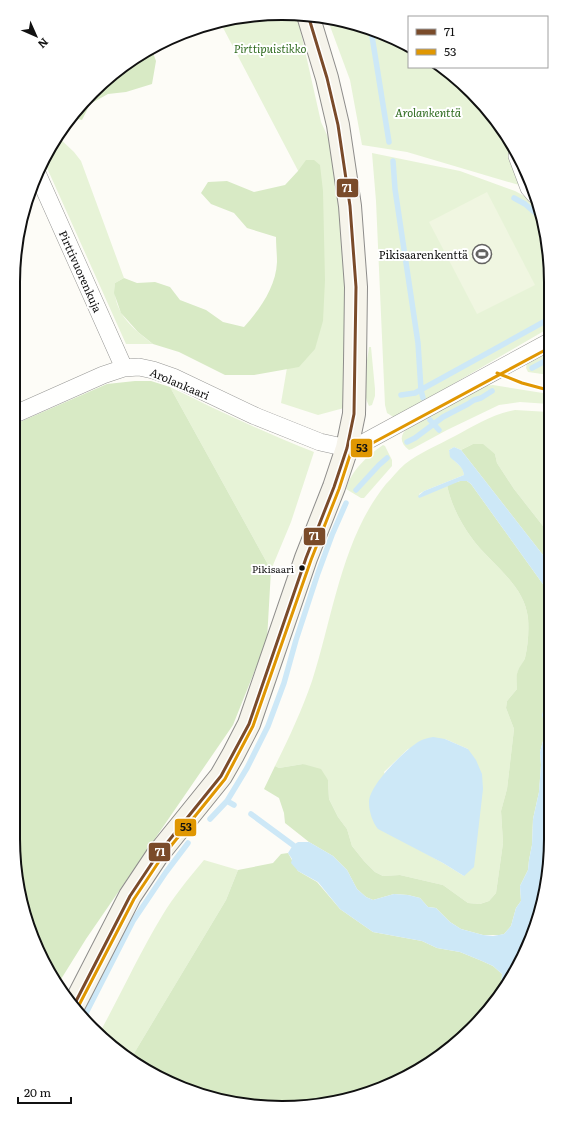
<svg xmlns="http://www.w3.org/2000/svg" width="564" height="1121" viewBox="0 0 564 1121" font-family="Literata,serif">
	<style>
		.green { fill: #e7f3d7; fill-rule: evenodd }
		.forest { fill: #d8eac5 }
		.pitch { fill: #f0f6e1 }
		.water { fill: #cde8f7 }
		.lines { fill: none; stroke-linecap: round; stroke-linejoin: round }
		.stream { stroke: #cde8f7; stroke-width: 5.5 }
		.street-casing { stroke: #979795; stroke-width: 18 }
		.secondary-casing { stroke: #8e8d8b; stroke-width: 24 }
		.street { stroke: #fffffe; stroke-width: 17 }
		.secondary { stroke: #f6f4eb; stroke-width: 22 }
		.bus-1-casing { stroke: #fff; stroke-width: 6 }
		.bus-2-casing { stroke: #fff; stroke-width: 6 }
		.bus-1 { stroke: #7a4b2a; stroke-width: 3 }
		.bus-2 { stroke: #e09702; stroke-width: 3 }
		.bus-dot { fill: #111; stroke: #fff; stroke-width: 1.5 }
		.labels { text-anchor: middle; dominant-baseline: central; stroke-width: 4; stroke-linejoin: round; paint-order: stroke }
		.bus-label { font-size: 10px; fill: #111; stroke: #fff; text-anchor: end }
		.park-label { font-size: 11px; font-style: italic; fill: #2f6b1f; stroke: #fff }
		.poi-label { font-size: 11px; fill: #111; stroke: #fff; text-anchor: end }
		.street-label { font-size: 11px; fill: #111; stroke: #fff }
		.rim { fill: none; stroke: #111; stroke-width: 2 }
		.line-badge { stroke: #fff; stroke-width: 1.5 }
		.badge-label { font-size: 11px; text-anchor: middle; font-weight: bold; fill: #fff }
		.pale-badge-label { font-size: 11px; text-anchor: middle; font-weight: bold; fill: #111 }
	</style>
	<rect width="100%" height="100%" fill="#fdfcf7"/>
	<path class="green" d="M294,14L299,24L321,122L333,148L339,186L347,291L344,408L318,415L281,403L315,203L220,22L247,15Z
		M327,18C353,22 387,31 409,46V67H440L459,80L496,118L517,156L529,188L407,152L362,145L350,80Z
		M57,136L74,152L81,161L124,278L115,283C112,312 132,328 153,344H126L43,159Z
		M372,153L460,171L515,191L530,199L538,207L549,247V328L395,418L387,413L385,405L376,201Z
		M369,347H371L375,389V396L372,405L369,406C360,389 367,365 369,347Z
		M549,352V375L528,372L526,368L527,363Z
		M493,385L549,394V404L520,402L499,405L447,430L412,449L409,450C400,443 399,435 408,428L484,386Z
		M170,387C217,410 265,433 314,452L291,522L271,570Z
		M515,410L549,412L550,535L514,489L497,463L495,454L473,444L461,450L454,447L449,450C450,453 451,457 453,459C458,466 463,465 464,475L424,491L419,494L421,497L447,485C451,504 460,522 471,537C490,564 524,583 528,618C529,631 528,645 525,658C523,663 520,667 518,671C516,676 517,684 517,689L507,701L506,708L514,729L507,789L501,811L503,843L496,893L489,901L480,904L468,903L443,885L400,875L383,876L375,872L364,861L352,846L347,829L338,817L329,799L328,780L303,764L279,768L275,766C289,738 302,710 312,681C333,616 342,538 386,484C392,478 398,470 405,464C419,453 438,445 455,436C474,426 493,414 515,410ZM445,739L468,749L464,876L443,863L416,848L384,772L408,749Z
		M383,445L385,446L392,460V466L364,498H361L346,489C351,471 368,455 383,445Z
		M204,860L238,870L226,900L130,1060L100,1032C121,994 139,954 162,916C174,896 189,878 204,860Z"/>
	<path class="forest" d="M151,47L156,61L152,84L126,92L108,94L90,104L82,120L74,118L68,119L104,80Z
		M306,160H314L320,165L323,191L325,280L323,321L315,349L299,367L254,375H225L179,352L153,344L138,332L121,313L114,293L115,283L124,278L137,283L155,282L170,287L180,300L206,310L223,322L244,327C260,309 276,287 277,262C277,254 276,245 276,237L247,228L234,213L211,204L201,193L208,182L227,181L254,192L285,185L298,171Z
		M135,381H151L170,387L271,570L267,640L233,725L86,939L58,984L27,926L13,839V425L107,384Z
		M473,444H483L495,454L497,463L514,489L550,535V564L461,450Z
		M460,481H467L471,484L550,594V661L544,675L547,698L543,711L546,730L540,752L541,765L539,792L533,819L532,845L529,860L528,870L520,886L521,901L516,908L511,926L504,934L500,935H483L461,929L450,922L436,908L428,907L420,898L408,895L394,894L373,900L366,897L357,889L347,870L333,856L309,842L285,823L284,813L279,798L264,789L275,766L279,768L303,764L321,769L328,780L329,799L338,817L347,829L352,846L364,861L375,872L383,876L400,875L443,885L468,903L480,904L489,901L496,893L503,843L501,811L507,789L514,729L506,708L507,701L517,689C517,685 516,679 517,674C518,668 523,663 525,658C528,645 529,631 528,618C524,583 490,564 471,537C460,522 451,504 447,485Z
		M288,853L298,871L317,882L340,909L373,932L422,941L437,948L460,952L482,961L493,966L502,974L501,988L472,1029L401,1080L317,1106L229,1103L179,1087L133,1063L130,1060L226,900L238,870L273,863L281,854Z"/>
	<path class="pitch" d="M487,192L535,285L477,314L429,222Z"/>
	<path class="water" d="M454,447L461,450L550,564V594L471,484L467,481H460L422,497L419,498L418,496L424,491L464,475C463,466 456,463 450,457L449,450Z
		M550,661V856L542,908L523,958L501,988L502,974L493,966L482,961L460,952L437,948L422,941L373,932L340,909L318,882L298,871L291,863L292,859L288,853L293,845L298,842H309L333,856L347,870L357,889L366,897L373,900L394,894L408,895L420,898L428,907L436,908L450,922L461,929L483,935L493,936L504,934L511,926L516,908L521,901L520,886L528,870L529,860L532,845L533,819L539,792L541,765L540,752L546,730L542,715L547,698L544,675Z
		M433,737L445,739L468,749L476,760L482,774L483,789L474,867L464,876L443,863L378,829C373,823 369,812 369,803C368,786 404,751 418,742C423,739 428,738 433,737Z"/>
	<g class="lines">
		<path class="stream" d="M371,30L389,142
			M393,161L395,189L418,343L421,390L423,398
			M514,198L525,204L541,218
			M532,368L549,359
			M401,395L415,393L549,319
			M430,420L439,430
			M407,442L415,438L443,417L468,404L474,400L481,398L492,391
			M356,490L379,465L387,458
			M227,801L234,805
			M251,814L293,845
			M210,819L227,801L247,768L268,726L284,683L296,640L318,573L332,535L346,503
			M84,1017L133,921L166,872L188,843"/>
		<g class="street-casing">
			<path id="street" d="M517,156L529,188L535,195
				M37,173L124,368
				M13,415L103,375L124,368L139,367L153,370L173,377L255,416L320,442L347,448L365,442L549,342"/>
		</g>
		<g class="secondary-casing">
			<path id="secondary" d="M73,1007L130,896L158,854L221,776L233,755L249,724L306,558L334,487L347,448L354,414L355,362L356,287L350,206L338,125L327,78L308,15"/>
		</g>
		<use href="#street" class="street"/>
		<use href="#secondary" class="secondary"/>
		<g class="bus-1-casing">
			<path id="bus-1" d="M73,1007L130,896L158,854L221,776L249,724L306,558L334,487L347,448L354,414L356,287L350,206L338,125L327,78L308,15"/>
		</g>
		<g class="bus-2-casing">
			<path id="bus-2" d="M497,373L522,383L548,390
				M77,1009L134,899L162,857L225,779L253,726L311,560L339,489L351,452L367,446L549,348"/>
		</g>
		<use href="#bus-1" class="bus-1"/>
		<use href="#bus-2" class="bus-2"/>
	</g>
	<defs>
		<g id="stadium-ring" transform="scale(1)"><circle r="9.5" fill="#fff" stroke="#646362" stroke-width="1.5"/><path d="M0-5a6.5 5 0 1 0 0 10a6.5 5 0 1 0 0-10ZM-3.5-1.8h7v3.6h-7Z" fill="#646362"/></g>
	</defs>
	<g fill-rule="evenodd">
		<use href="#stadium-ring" x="482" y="254"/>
	</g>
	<circle class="bus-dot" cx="302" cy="568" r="3.5"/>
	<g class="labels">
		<g class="bus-label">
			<text x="294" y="568">Pikisaari</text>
		</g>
		<g class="park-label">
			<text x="270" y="48">Pirttipuistikko</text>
			<text x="428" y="112">Arolankenttä</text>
		</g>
		<g class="poi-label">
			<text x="468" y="254">Pikisaarenkenttä</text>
		</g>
		<g class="street-label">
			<text transform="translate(81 271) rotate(66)">Pirttivuorenkuja</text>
			<text transform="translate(180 383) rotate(23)">Arolankaari</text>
		</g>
	</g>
	<path d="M0 0H564V1121H0ZM282 20H282A262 262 0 0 1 544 282V839A262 262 0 0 1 282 1101H282A262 262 0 0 1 20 839V282A262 262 0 0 1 282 20Z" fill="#fff" fill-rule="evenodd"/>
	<path class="rim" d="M282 20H282A262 262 0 0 1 544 282V839A262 262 0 0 1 282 1101H282A262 262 0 0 1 20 839V282A262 262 0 0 1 282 20Z"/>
	<g class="line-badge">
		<rect x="336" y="178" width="23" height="20" rx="4" fill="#7a4b2a"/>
		<rect x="350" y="438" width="23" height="20" rx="4" fill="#e09702"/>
		<rect x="303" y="527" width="23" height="19" rx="4" fill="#7a4b2a"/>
		<rect x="174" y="818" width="23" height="19" rx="4" fill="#e09702"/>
		<rect x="148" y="842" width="23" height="20" rx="4" fill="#7a4b2a"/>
	</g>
	<g class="badge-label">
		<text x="347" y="192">71</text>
		<text x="314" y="540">71</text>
		<text x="160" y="856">71</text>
	</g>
	<g class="pale-badge-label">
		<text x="362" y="452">53</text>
		<text x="186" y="831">53</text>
	</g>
	<rect x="408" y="16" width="140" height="52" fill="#ffffff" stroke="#a0a0a0"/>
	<rect x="416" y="29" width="20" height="6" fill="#7a4b2a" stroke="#a0a0a0"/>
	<text x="444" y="36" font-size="12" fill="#111111">71</text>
	<rect x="416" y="49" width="20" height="6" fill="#e09702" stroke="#a0a0a0"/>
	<text x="444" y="56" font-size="12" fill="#111111">53</text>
	<g transform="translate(36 36) rotate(135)" stroke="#ffffff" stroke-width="3" paint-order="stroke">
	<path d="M0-3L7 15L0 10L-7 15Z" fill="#111111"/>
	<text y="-6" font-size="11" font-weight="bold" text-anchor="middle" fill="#111111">N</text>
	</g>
	<path d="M18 1097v6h53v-6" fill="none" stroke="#111111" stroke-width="2"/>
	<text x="24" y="1097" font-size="12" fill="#111111" stroke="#ffffff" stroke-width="3" paint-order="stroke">20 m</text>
</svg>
